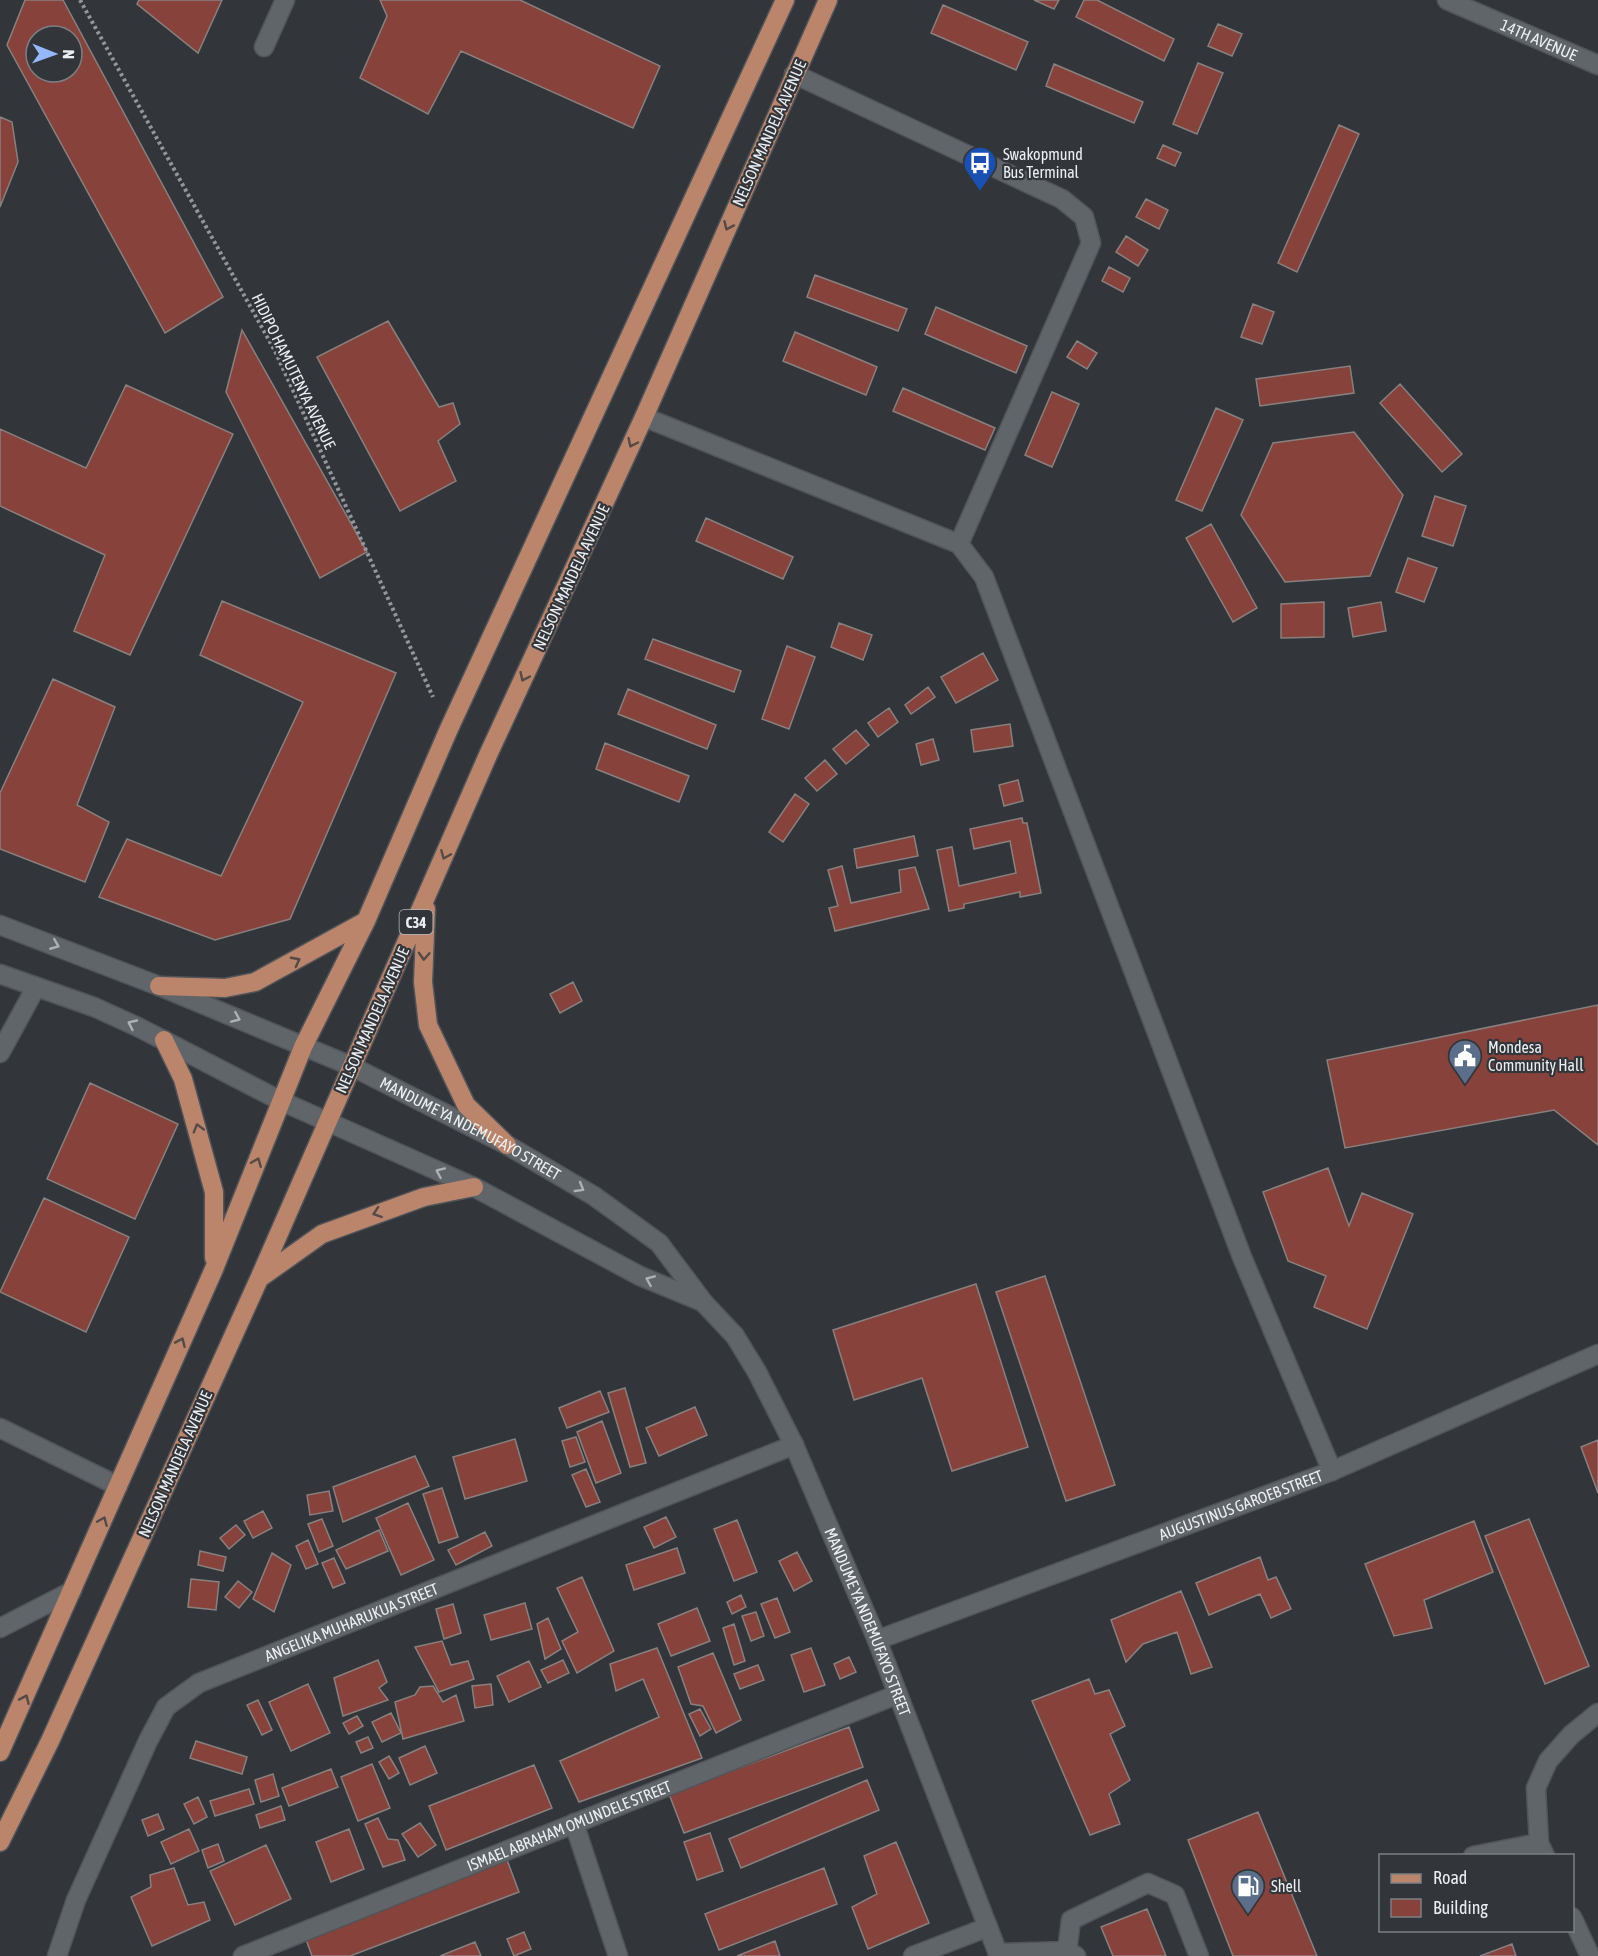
<svg xmlns="http://www.w3.org/2000/svg" width="1598" height="1956" viewBox="0 0 1598 1956" font-family="'Asap Condensed',sans-serif">
	<style>
		.building { fill: #86423b; stroke: #88807f; stroke-width: 1.5; fill-rule: evenodd }
		.lines { fill: none; stroke-linecap: round; stroke-linejoin: round }
		.lane-casing { stroke: #515458; stroke-width: 21 }
		.street-casing { stroke: #515458; stroke-width: 21 }
		.secondary-casing { stroke: #515458; stroke-width: 21 }
		.primary-casing { stroke: #515458; stroke-width: 21 }
		.path { stroke: #93969a; stroke-width: 4; stroke-dasharray: 3 3; stroke-linecap: butt }
		.lane { stroke: #60656a; stroke-width: 18 }
		.street { stroke: #60656a; stroke-width: 18 }
		.secondary { stroke: #60656a; stroke-width: 18 }
		.primary { stroke: #bb856b; stroke-width: 18 }
		.oneway { stroke: #544a47 }
		.oneway2 { stroke: #adb1b5 }
		.labels { text-anchor: middle; dominant-baseline: central; stroke-width: 4.5; stroke-linejoin: round; paint-order: stroke }
		.shield { fill: #32363b; stroke: #b4b8bb; stroke-width: 1.5 }
		.shield-label { font-size: 15px; font-weight: bold; fill: #eceff2 }
		.street-label { font-size: 16px; fill: #eceff2; stroke: #32363b }
		.poi-label { font-size: 16px; fill: #eceff2; stroke: #32363b; text-anchor: start }
	</style>
	<rect width="100%" height="100%" fill="#32363b"/>
	<path class="building" d="M25,0H63L223,297L165,333L7,45ZM36,36H72V72H36Z
		M139,0H222L198,53L137,4Z
		M380,0H520L660,66L633,128L461,51L428,114L360,78L387,16Z
		M1034,0H1059L1054,9Z
		M1084,0H1097L1174,39L1164,61L1076,17Z
		M943,5L1028,42L1016,70L931,33Z
		M1218,24L1242,34L1232,56L1208,46Z
		M1198,63L1223,73L1197,134L1173,124Z
		M1054,64L1143,102L1134,123L1046,86Z
		M0,117L12,122L18,162L0,207Z
		M1339,125L1359,134L1297,272L1278,263Z
		M1163,145L1181,153L1175,166L1157,158Z
		M1146,199L1168,210L1159,229L1136,217Z
		M1126,236L1148,250L1138,266L1116,252Z
		M1109,267L1130,278L1123,292L1102,281Z
		M815,275L907,309L898,331L807,297Z
		M1253,304L1274,312L1262,344L1241,337Z
		M936,307L1027,346L1016,373L925,334Z
		M388,321L439,407L453,403L460,424L438,441L456,481L400,511L317,357Z
		M242,330L367,552L320,578L226,392Z
		M795,332L877,367L866,395L783,361Z
		M1077,341L1097,353L1087,369L1067,357Z
		M1350,366L1354,393L1260,406L1256,379Z
		M1400,384L1462,454L1442,472L1380,403Z
		M126,385L233,434L130,655L74,631L105,555L0,506V429L86,468Z
		M903,388L995,428L985,450L893,411Z
		M1052,392L1079,404L1052,467L1025,455Z
		M1216,408L1243,420L1202,511L1176,500Z
		M1354,432L1403,495L1370,576L1285,582L1241,515L1273,443Z
		M1435,496L1466,506L1453,546L1422,536Z
		M706,518L793,557L783,579L696,541Z
		M1211,524L1257,608L1233,622L1186,538Z
		M1408,558L1437,568L1424,602L1396,592Z
		M222,601L396,673L290,919L215,940L99,897L127,839L221,876L303,702L200,655Z
		M1324,602V637L1281,638V604Z
		M1381,602L1386,631L1353,637L1348,608Z
		M839,623L872,635L863,660L831,647Z
		M653,639L741,671L734,692L645,659Z
		M787,646L815,657L789,729L762,719Z
		M983,653L998,680L956,703L941,677Z
		M53,679L115,707L77,805L109,822L85,882L0,849V793Z
		M928,687L935,697L911,714L905,705Z
		M628,689L716,725L707,749L618,714Z
		M889,708L898,722L878,737L868,723Z
		M1010,724L1013,746L974,752L971,730Z
		M856,730L869,745L846,764L833,749Z
		M933,739L939,760L921,765L916,744Z
		M605,743L689,776L679,802L596,769Z
		M825,760L837,774L817,791L805,778Z
		M1018,780L1023,801L1004,806L999,785Z
		M795,794L809,804L783,842L769,832Z
		M1022,818L1023,823H1027L1041,893L1020,897V892L964,904V908L949,911L937,850L952,847L959,886L1016,873L1010,841L974,849L970,829Z
		M914,836L918,856L857,868L854,849Z
		M842,866L851,903L901,892L899,870L915,867L929,909L835,931L829,908L838,906L828,870Z
		M573,982L582,1001L560,1013L550,994Z
		M1598,1005V1145L1554,1110L1345,1148L1327,1060Z
		M90,1083L178,1124L135,1219L47,1179Z
		M1328,1168L1349,1226L1362,1193L1413,1214L1367,1329L1314,1307L1326,1276L1288,1261L1263,1192Z
		M44,1198L129,1237L86,1332L0,1292Z
		M1045,1276L1115,1485L1066,1501L996,1292Z
		M976,1284L1028,1447L952,1471L922,1378L854,1400L833,1330Z
		M625,1388L646,1463L630,1467L608,1393Z
		M600,1391L609,1412L567,1428L559,1408Z
		M695,1407L707,1435L659,1456L646,1428Z
		M602,1421L621,1473L596,1483L577,1432Z
		M576,1437L585,1462L570,1467L562,1441Z
		M515,1439L527,1481L465,1499L453,1457Z
		M1598,1440V1493L1581,1447Z
		M415,1456L429,1486L343,1522L333,1487Z
		M586,1469L600,1502L586,1507L572,1475Z
		M442,1488L458,1537L439,1543L423,1494Z
		M329,1491L333,1511L310,1515L307,1495Z
		M408,1503L434,1560L401,1575L376,1518Z
		M263,1511L272,1528L253,1538L244,1521Z
		M666,1517L676,1537L654,1548L644,1527Z
		M322,1519L333,1546L319,1552L308,1524Z
		M1529,1519L1589,1666L1545,1684L1485,1536Z
		M737,1520L757,1572L734,1581L714,1529Z
		M1474,1521L1493,1572L1424,1600L1432,1628L1394,1636L1365,1564Z
		M236,1525L245,1535L229,1549L220,1538Z
		M379,1530L388,1551L346,1569L336,1550Z
		M485,1532L492,1546L456,1565L448,1550Z
		M308,1540L318,1564L306,1569L296,1546Z
		M677,1548L685,1573L634,1590L626,1565Z
		M200,1551L226,1557L223,1571L198,1565Z
		M797,1552L812,1581L794,1591L779,1561Z
		M272,1553L291,1565L274,1612L253,1599Z
		M1260,1557L1268,1580L1276,1577L1291,1609L1271,1618L1260,1594L1209,1615L1196,1583Z
		M334,1558L345,1583L333,1588L322,1563Z
		M582,1577L614,1651L577,1673L562,1641L578,1632L557,1588Z
		M191,1579L219,1582L216,1610L188,1607Z
		M238,1581L252,1592L239,1608L225,1597Z
		M1181,1591L1212,1667L1191,1674L1177,1632L1143,1644L1126,1662L1111,1620Z
		M741,1595L746,1607L732,1614L727,1602Z
		M777,1598L790,1632L775,1638L761,1604Z
		M525,1603L532,1629L491,1640L484,1615Z
		M453,1604L461,1633L444,1639L436,1609Z
		M697,1608L710,1641L671,1656L658,1624Z
		M756,1612L764,1636L751,1641L742,1616Z
		M548,1618L561,1649L545,1659L537,1624Z
		M734,1624L745,1661L734,1665L723,1628Z
		M442,1641L451,1665L468,1661L474,1679L439,1692L415,1647Z
		M657,1648L702,1758L579,1802L560,1761L659,1717L643,1679L616,1691L610,1664Z
		M811,1648L825,1685L804,1692L791,1655Z
		M713,1653L741,1720L716,1733L703,1706L691,1704L678,1667Z
		M849,1657L856,1672L840,1679L834,1664Z
		M378,1660L387,1682L379,1688L388,1700L343,1716L334,1678Z
		M563,1660L569,1673L548,1683L541,1670Z
		M529,1661L541,1687L509,1702L497,1676Z
		M758,1665L764,1680L740,1689L734,1674Z
		M1089,1679L1095,1694L1109,1690L1125,1726L1110,1734L1130,1780L1109,1794L1120,1824L1090,1835L1032,1701Z
		M308,1684L330,1733L291,1751L269,1702Z
		M491,1684L493,1705L475,1708L472,1686Z
		M433,1686L443,1702L456,1695L464,1721L403,1739L395,1702L415,1695L420,1687Z
		M258,1700L272,1730L262,1735L247,1705Z
		M700,1709L711,1729L700,1736L689,1714Z
		M391,1713L401,1733L382,1742L372,1722Z
		M357,1716L363,1726L349,1734L343,1723Z
		M849,1727L863,1767L684,1833L669,1794Z
		M368,1737L373,1748L361,1753L356,1742Z
		M196,1741L247,1757L242,1774L190,1758Z
		M425,1746L437,1773L410,1785L399,1758Z
		M389,1756L399,1773L389,1779L379,1762Z
		M372,1764L390,1808L358,1821L341,1777Z
		M534,1765L552,1808L446,1850L429,1806Z
		M331,1769L338,1787L289,1806L282,1788Z
		M273,1774L279,1796L261,1802L255,1780Z
		M867,1780L879,1810L741,1868L729,1839Z
		M249,1789L254,1804L215,1816L210,1801Z
		M198,1797L207,1817L194,1824L184,1804Z
		M281,1806L285,1820L260,1828L256,1815Z
		M1258,1812L1317,1956H1233L1188,1840Z
		M158,1814L164,1829L148,1836L142,1820Z
		M378,1818L388,1839L398,1840L405,1860L383,1867L365,1824Z
		M420,1823L436,1845L418,1857L402,1834Z
		M189,1829L199,1851L171,1864L161,1842Z
		M349,1829L364,1869L331,1882L316,1842Z
		M710,1833L723,1871L697,1880L684,1842Z
		M896,1842L929,1923L868,1949L852,1907L877,1894L864,1856Z
		M218,1844L224,1861L208,1868L202,1850Z
		M266,1845L291,1899L235,1925L210,1871Z
		M506,1857L519,1892L350,1956H312L304,1934Z
		M174,1868L188,1905L204,1902L210,1920L152,1946L131,1897L151,1887L150,1875Z
		M824,1868L837,1904L719,1950L705,1914Z
		M1147,1909L1166,1956H1113L1101,1927Z
		M524,1932L531,1949L514,1956L507,1939Z
		M775,1941L780,1956H737Z
		M475,1942L481,1956H440Z
		M1512,1944L1516,1956H1480Z"/>
	<g class="lines">
		<g class="lane-casing">
			<path id="lane" d="M264,47L285,0
				M794,74L1062,199L1084,217L1091,243L959,544
				M644,417L959,544L984,577L1242,1257L1332,1471
				M0,1053L36,987
				M0,1428L118,1486
				M0,1628L72,1591
				M1473,1856L1539,1843
				M1545,1856L1539,1843L1536,1788L1548,1761L1571,1735L1598,1713
				M1572,1917L1590,1956
				M1067,1951L1071,1920L1148,1883L1175,1895L1199,1956
				M998,1953L1067,1951L1076,1956"/>
		</g>
		<g class="street-casing">
			<g id="street">
				<path id="s1" d="M1447,0L1598,65"/>
				<path id="s2" d="M877,1640L1332,1471L1598,1354"/>
				<path d="M574,1823L618,1956"/>
				<path id="s3" d="M57,1956L76,1900L148,1741L166,1707L199,1683L794,1445"/>
				<path id="s4" d="M243,1956L896,1695"/>
				<path d="M913,1956L988,1927"/>
			</g>
		</g>
		<g class="secondary-casing">
			<g id="secondary">
				<path id="s5" d="M0,925L159,986L351,1066L507,1145L594,1196L659,1243L704,1303L735,1336L757,1372L794,1445L877,1640L999,1956"/>
				<path d="M0,974L94,1007L138,1027L281,1101L474,1187L640,1276L703,1302"/>
			</g>
		</g>
		<g class="primary-casing">
			<path id="primary" d="M426,909L423,982L428,1025L466,1105L507,1145
				M159,986L225,988L255,982L366,921
				M164,1040L183,1079L214,1192V1258
				M260,1278L322,1234L424,1197L474,1187
				M0,1752L214,1269L303,1047L366,921L448,731L785,0
				M0,1842L50,1741L259,1279L488,755L644,417L828,0"/>
		</g>
		<path class="path" d="M80,0L275,351L433,697"/>
		<use href="#lane" class="lane"/>
		<use href="#street" class="street"/>
		<use href="#secondary" class="secondary"/>
		<use href="#primary" class="primary"/>
	</g>
	<defs><path id="oneway-chevron" d="M-2-3.5L2.5 0L-2 3.5" fill="none" stroke-width="1.6" stroke-linecap="round" stroke-linejoin="round" transform="scale(1.5)"/></defs>
	<g class="oneway">
		<use href="#oneway-chevron" transform="translate(728 226) rotate(114)"/>
		<use href="#oneway-chevron" transform="translate(632 443) rotate(115)"/>
		<use href="#oneway-chevron" transform="translate(524 677) rotate(115)"/>
		<use href="#oneway-chevron" transform="translate(445 855) rotate(113)"/>
		<use href="#oneway-chevron" transform="translate(424 956) rotate(93)"/>
		<use href="#oneway-chevron" transform="translate(296 961) rotate(-28)"/>
		<use href="#oneway-chevron" transform="translate(198 1128) rotate(-106)"/>
		<use href="#oneway-chevron" transform="translate(257 1162) rotate(-68)"/>
		<use href="#oneway-chevron" transform="translate(377 1213) rotate(161)"/>
		<use href="#oneway-chevron" transform="translate(181 1342) rotate(-66)"/>
		<use href="#oneway-chevron" transform="translate(103 1521) rotate(-67)"/>
		<use href="#oneway-chevron" transform="translate(25 1699) rotate(-66)"/>
	</g>
	<g class="oneway2">
		<use href="#oneway-chevron" transform="translate(55 945) rotate(22)"/>
		<use href="#oneway-chevron" transform="translate(236 1018) rotate(23)"/>
		<use href="#oneway-chevron" transform="translate(132 1024) rotate(-155)"/>
		<use href="#oneway-chevron" transform="translate(440 1172) rotate(-156)"/>
		<use href="#oneway-chevron" transform="translate(580 1188) rotate(30)"/>
		<use href="#oneway-chevron" transform="translate(650 1280) rotate(-157)"/>
	</g>
	<defs>
		<g id="bus-pin" transform="scale(1.725)"><path d="M0 17L-7.5 6A9.5 9.5 0 1 1 7.5 6Z" fill="#1a4fb4" stroke="#32363b"/><path d="M-5-6H5V4H4V6H2V4H-2V6H-4V4H-5ZM-3.5-4V0h7V-4ZM-3.5 1.2v1.5H-2V1.2ZM2 1.2v1.5H3.5V1.2Z" fill="#fff"/></g>
		<g id="civic-pin" transform="scale(1.725)"><path d="M0 17L-7.5 6A9.5 9.5 0 1 1 7.5 6Z" fill="#5c6f8a" stroke="#32363b"/><path d="M-.6-6.5H3V-4.5H.6V-3L4-1V1h2V6H-6V1h2V-1L-.6-3ZM-1.2 2.5V6h2.4V2.5Z" fill="#fff"/></g>
		<g id="fuel-pin" transform="scale(1.725)"><path d="M0 17L-7.5 6A9.5 9.5 0 1 1 7.5 6Z" fill="#5c6f8a" stroke="#32363b"/><path d="M-5.5-6h7V0h2V4h1.3V-2.5L3-4.5l.8-.8L6-3V5H2.5V1h-1V6h-7ZM-4.2-4.7v3.2H.2V-4.7Z" fill="#fff"/></g>
	</defs>
	<g fill-rule="evenodd">
		<use href="#bus-pin" x="980" y="163"/>
		<use href="#civic-pin" x="1465" y="1056"/>
		<use href="#fuel-pin" x="1248" y="1886"/>
	</g>
	<g class="labels">
		<rect class="shield" x="399.5" y="910" width="33" height="24" rx="4.5"/>
		<g class="shield-label">
			<text x="416" y="922">C34</text>
		</g>
		<g class="street-label">
			<text stroke="none"><textPath href="#s1" startOffset="100">14TH AVENUE</textPath></text>
			<text transform="translate(769 133) rotate(-66)">NELSON MANDELA AVENUE</text>
			<text transform="translate(294 371) rotate(64)">HIDIPO HAMUTENYA AVENUE</text>
			<text transform="translate(571 577) rotate(-65)">NELSON MANDELA AVENUE</text>
			<text transform="translate(372 1020) rotate(-66)">NELSON MANDELA AVENUE</text>
			<text stroke="none"><textPath href="#s5" startOffset="513">MANDUME YA NDEMUFAYO STREET</textPath></text>
			<text transform="translate(175 1464) rotate(-66)">NELSON MANDELA AVENUE</text>
			<text stroke="none"><textPath href="#s2" startOffset="388">AUGUSTINUS GAROEB STREET</textPath></text>
			<text stroke="none"><textPath href="#s5" startOffset="1170">MANDUME YA NDEMUFAYO STREET</textPath></text>
			<text stroke="none"><textPath href="#s3" startOffset="477">ANGELIKA MUHARUKUA STREET</textPath></text>
			<text stroke="none"><textPath href="#s4" startOffset="351">ISMAEL ABRAHAM OMUNDELE STREET</textPath></text>
		</g>
		<g class="poi-label">
			<text x="1003" y="154">Swakopmund<tspan x="1003" dy="18">Bus Terminal</tspan></text>
			<text x="1488" y="1047">Mondesa<tspan x="1488" dy="18">Community Hall</tspan></text>
			<text x="1271" y="1886">Shell</text>
		</g>
	</g>
	<rect x="1379" y="1854" width="195" height="78" fill="#32363b" stroke="#7c8084" stroke-width="1.5"/>
	<rect x="1391" y="1874" width="30" height="9" fill="#bb856b" stroke="#7c8084" stroke-width="1.5"/>
	<text x="1433" y="1884" font-size="18" fill="#eceff2">Road</text>
	<rect x="1391" y="1899" width="30" height="18" fill="#86423b" stroke="#7c8084" stroke-width="1.5"/>
	<text x="1433" y="1914" font-size="18" fill="#eceff2">Building</text>
	<g transform="translate(54 54) rotate(91)"><circle r="28" fill="#32363b" stroke="#7c8084" stroke-width="1.5"/>
	<path d="M0-4.5L10 22L0 15L-10 22Z" fill="#94b7fd"/>
	<text y="-9" font-size="16" font-weight="bold" text-anchor="middle" fill="#eceff2">N</text>
	</g>
</svg>
